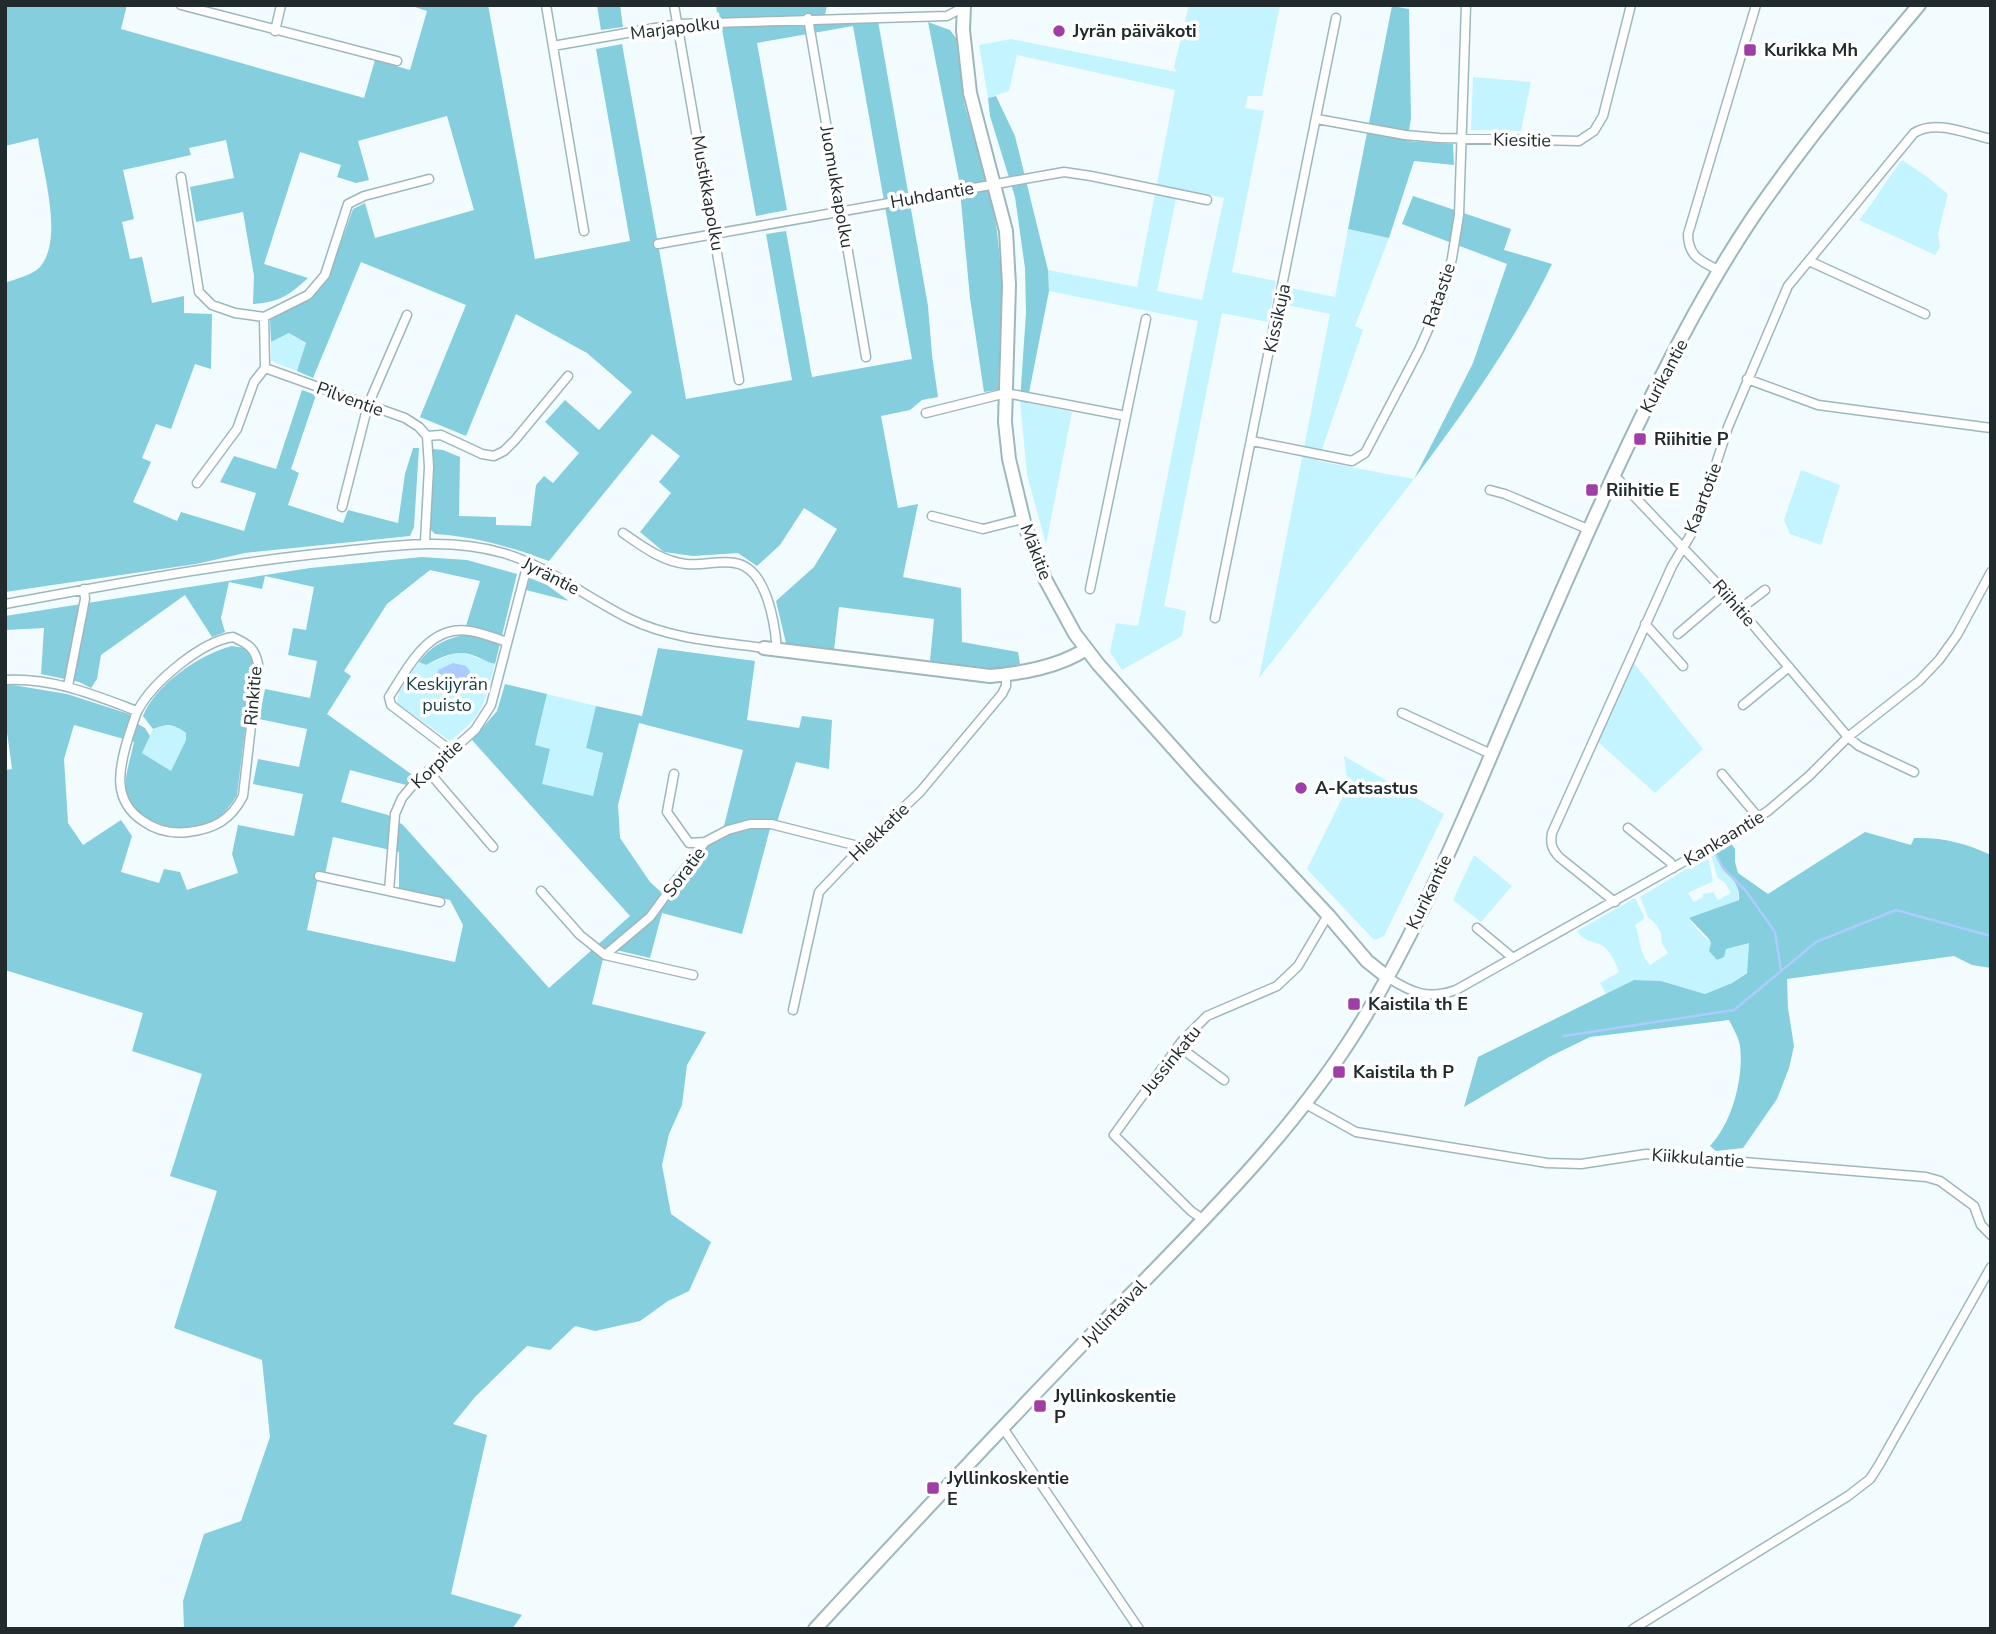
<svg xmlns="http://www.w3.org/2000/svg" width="1996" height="1634" viewBox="0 0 1996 1634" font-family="'Nunito Sans',sans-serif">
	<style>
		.green { fill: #c4f4ff; fill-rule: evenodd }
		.forest { fill: #84cede; fill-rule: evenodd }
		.water { fill: #abccfc }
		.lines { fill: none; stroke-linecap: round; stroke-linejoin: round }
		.stream { stroke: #abccfc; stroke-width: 2.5 }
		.street-casing { stroke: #9eb7bd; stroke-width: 11 }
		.secondary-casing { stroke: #9eb7bd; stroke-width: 16 }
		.street { stroke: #fff; stroke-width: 8 }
		.secondary { stroke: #fff; stroke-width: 12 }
		.poi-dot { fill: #9f3ea4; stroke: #fff; stroke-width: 2.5 }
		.labels { text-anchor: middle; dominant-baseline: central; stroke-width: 7; stroke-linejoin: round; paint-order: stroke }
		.street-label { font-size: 18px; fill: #212b2d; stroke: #fff }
		.poi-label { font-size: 18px; font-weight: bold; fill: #212b2d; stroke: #fff; text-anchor: start }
		.park-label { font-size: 18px; fill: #193d44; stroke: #fff }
	</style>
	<rect width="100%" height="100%" fill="#f2fcff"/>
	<path class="green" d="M1189,5H1280L1262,96H1248L1245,108L1264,111L1232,272L1276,281L1268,322L1222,313L1164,606L1186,611L1182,636L1122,670L1110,652L1116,623L1138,626L1198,321L1049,291L1048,270L1137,287L1175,90L1017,55L1009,91L988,98L979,45L1011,39L1177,72L1174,67ZM1178,189L1224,198L1202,300L1157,291Z
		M1473,77L1531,82L1521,131L1471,130Z
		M1902,160L1926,176L1948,194L1938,234L1940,247L1935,255L1859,220C1875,201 1886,180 1902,160Z
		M1348,229L1389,238L1355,326L1363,330L1318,461L1414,479L1259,678L1330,314L1287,305L1291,288L1335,297Z
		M289,333L306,344L297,371L271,361V342Z
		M1020,401L1072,412L1046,544L1027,475Z
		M1801,470L1840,485L1821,545L1790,534L1784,520Z
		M457,652C471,654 481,660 495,664C485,702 483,716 450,741L397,703L399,691L419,662L426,665Z
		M1633,662L1703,749L1655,793L1597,741Z
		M547,694L596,706L586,748L603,752L593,796L541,784L550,749L535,746Z
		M162,725L178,727L186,733V740L171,771L142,753L153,729Z
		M1344,756L1444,814L1384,936L1374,940L1307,869L1348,786Z
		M1715,852C1720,868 1742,882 1738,900L1689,919C1706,942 1721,954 1749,942L1747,972L1732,983L1705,994L1661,981L1634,980L1606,994L1600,983L1619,972C1617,965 1609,949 1603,946C1591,939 1586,944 1577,931L1635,898L1644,916V919L1635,925C1642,942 1637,949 1650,965L1668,953L1662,944L1661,933L1655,923L1648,917L1640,897L1708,856L1713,881L1688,893L1694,902L1703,897L1702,894L1713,892L1718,900L1731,893L1725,883L1717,877L1711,854Z
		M1474,855L1512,886L1481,922L1453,900Z"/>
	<path class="forest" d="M5,5H127L121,29L364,98L375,60L410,70L427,11L409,5H488L535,259L630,241L596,49L622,44L686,399L792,380L766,234L786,231L812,377L912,359L853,26L757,43L787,210L756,216L719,13L717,12L716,5H827L824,20L878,21L928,306L932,355L938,397L922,400L910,410L881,416L898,508L918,504L903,577L961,588L962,642L1018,652L1020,664L995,669L930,661L934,619L839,607L834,650L786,643L776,601L814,567L837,529L804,508L780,545L757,566L738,553L693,556L664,552L640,532L671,493L659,482L680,456L652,434L549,561C510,547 478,537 435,534L430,529L433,449L443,450L460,457L459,516L496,517V525L531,526L536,485L544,476L553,483L579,453L545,422L565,400L599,430L632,392L587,353L516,314L466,436L420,417L466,305L361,262L313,378L297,371L306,343L289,333L271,342L270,320L310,298L329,276L353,209L365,203L375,238L474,210L447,116L358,141L369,180L356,183L337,177L341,165L300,152L264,264L308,278C288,296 280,302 253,304L254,276L243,212L196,222L190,187L234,178L226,140L189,148L191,155L123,170L134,219L122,222L130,259L142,257L152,303L184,296V313L212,314L211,369L195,364L171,429L156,424L142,458L151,462L133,502L177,521L181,512L244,531L256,493L220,482L234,456L276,469L302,390L316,395L291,469L299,473L288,505L343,523L348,510L398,523L405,474L413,448H419L414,527L410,536L245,553L196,564L5,592V283C15,279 33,275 40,267C64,239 43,172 38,138L5,146Z
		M597,5H620L623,27L601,30Z
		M1392,6L1409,9L1411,119L1407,141L1453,144L1454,165L1414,161L1389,238L1348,229Z
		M928,22L950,30L956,38L964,103L991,197L997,231L1002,281L998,390L984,392L970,298L959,180Z
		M996,96L1015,136L1048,270L1049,291L1027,403L1020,401L1026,313L1025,268L1015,197L990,116L988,98Z
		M1413,196L1511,229L1504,250L1552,264C1515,341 1465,411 1414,479L1473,363L1507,264L1402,224Z
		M422,557L467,560L517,574L495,664C486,662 478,656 469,654C454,650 439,658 426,665L419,662C431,646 445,639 463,635L480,581L430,570L387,604L344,671L351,676L327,714L414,776L406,785L350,770L341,802L388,815L403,825L549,988L630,916L472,740L497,711L505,684L547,694L535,745L550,749L542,784L593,796L603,753L586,748L596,706L642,716L658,648L755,661L747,720L799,728L802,716L832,720L829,769L796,762L777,822L772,821L742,934L662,913L650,958L616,950L603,959L592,1004L706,1032L687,1065L682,1105L669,1134L662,1165L671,1214L711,1242L689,1291L668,1301L640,1321L595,1331L575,1326L550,1350L527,1346L475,1397L453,1424L487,1435L451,1594L522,1615L512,1629H184L183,1601L204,1534L241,1521L270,1437L262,1360L174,1328L217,1191L170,1176L202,1074L132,1051L143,1013L5,970V770L12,769L5,717V687L7,684L67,694L132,715L124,739L74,725L64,759L68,823L83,845L121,820L132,836L121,872L159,883L164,869L180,872L187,890L238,873L232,854L238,825L294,836L303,794L253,784L258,759L299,767L307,729L259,719L265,689L310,698L317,661L288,655L293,628L306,630L314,587L265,576L262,589L229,582L221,618L225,632L212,637L185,595L101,655L97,679L91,688L79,682L41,674L44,628L5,630V616L310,568ZM639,723L743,750L723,830L696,847L660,891L650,882L620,838L618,805ZM333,837L399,852V889L450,900L463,925L455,962L307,930L319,873L325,874Z
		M530,578L547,585L569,601L526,590Z
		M232,646L244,648L251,653L253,666L237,795C229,808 221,818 207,825C185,835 134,822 127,796C122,781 131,758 134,742L132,741L138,724L145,728L150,736L142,753L171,771L186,740V733C175,724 166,723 153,729L143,716C155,685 200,654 232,646Z
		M1865,832L1911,845L1914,838C1942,837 1966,843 1991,855V968L1972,965L1954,956L1787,979L1788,1008L1794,1046L1789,1068L1777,1099L1743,1148L1716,1151L1710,1146C1732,1123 1744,1078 1740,1046C1739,1038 1733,1028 1729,1020L1590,1037L1549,1057L1464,1107L1478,1057L1634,980L1661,981L1705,994L1732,983L1747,973L1749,943L1726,949L1724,957L1717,960L1709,951L1711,943L1709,939L1689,918L1739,900C1742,882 1720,868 1715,852C1719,845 1723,843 1731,843L1735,849V862L1738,873L1768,894Z"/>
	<path class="water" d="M453,663L466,666L470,671L469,676L461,682L447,678L440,684L436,682L438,670Z"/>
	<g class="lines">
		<path class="stream" d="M1715,852L1723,868L1746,891L1775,932L1781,970
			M1564,1036L1734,1010L1816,942L1896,910L1991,936"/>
		<g class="street-casing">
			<path id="street" d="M181,5L397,61
				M546,5L584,231
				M674,5L739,380
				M808,18L866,357
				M275,31L281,5
				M553,46L678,24L947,16L964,7
				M1317,119L1405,135L1439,138L1579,141L1594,131L1603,116L1631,5
				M181,177L199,292L212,305L235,313L264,317L265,368
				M658,244L1064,172L1091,176L1207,200
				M1809,261L1925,314
				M1720,271C1701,261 1688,257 1688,234L1756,5
				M264,317L308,295L325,275L348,204L364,196L429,179
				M265,368L405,418L419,427L427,436L429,467L425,542
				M1747,379L1818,405L1991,428
				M926,413L1006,393L1126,416
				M427,436L441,435L482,454L494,456L504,451L515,440L568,376
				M1252,441L1352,461L1365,453L1419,350L1443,296L1452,258L1459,215L1466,5
				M1614,475L1726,593L1848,737L1859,746L1914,772
				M197,483L237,429L254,382L265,368
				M1490,490L1505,494L1590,530
				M342,507L368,405L407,315
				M932,516L983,529L1022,519
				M623,533C642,546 661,561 686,564C701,566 719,560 735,563C767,568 775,624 777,650
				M1090,589L1146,319
				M5,604C115,584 224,563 335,552C391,546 448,537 503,553C550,567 587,598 630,619C671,639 720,642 764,648
				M1740,609L1765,590
				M1215,618L1336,18
				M1645,624L1683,666
				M1678,634L1726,593
				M233,637C248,644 255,648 258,664L243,796C231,820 214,829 188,832C171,834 157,831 143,821C111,800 119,767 129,735C132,727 134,718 138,710C153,682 202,641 233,637Z
				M5,680C52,677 94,695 137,711
				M68,686L85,599L84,589
				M1743,705L1789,667
				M1402,713L1491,754
				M450,750L391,705L389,697C408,668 428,624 470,631C482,633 495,638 507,642
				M428,771L493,847
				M674,774L667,812L689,843L705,842
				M1722,774L1758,817
				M1628,828L1670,862L1673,868
				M319,876L440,902
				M389,891L395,814L402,798L412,786L475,730L491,705L528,563
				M541,891L580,935L605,955L693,975
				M1615,902L1559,857C1552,849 1550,844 1552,833L1672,566L1696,526L1728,427L1788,286L1914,133C1936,119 1967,134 1991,139
				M1477,928L1513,958
				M605,955L650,917L705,842L728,830L750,824H771L862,847
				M1387,977C1412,993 1428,1000 1456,990L1708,848L1768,811L1809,776L1848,737L1919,681L1939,660L1957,635L1991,572
				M793,1010L819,892L862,847L920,792L1002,694L1006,686V675
				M1178,1046L1224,1080
				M1304,1103L1356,1132L1547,1163L1581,1164L1646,1154L1926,1177L1940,1181L1974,1206L1981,1225L1991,1235
				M1204,1220L1191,1211L1114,1135L1182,1041L1207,1016L1277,986L1298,966L1328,915
				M1003,1428L1139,1629
				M1633,1629L1848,1496L1870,1479L1879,1465L1991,1267"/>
		</g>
		<g class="secondary-casing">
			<path id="secondary" d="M964,5L963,30L970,93L1006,231L1009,285L1005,422L1009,459L1025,526L1045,579L1075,634L1098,664L1199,777L1328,915L1367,961L1387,977
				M764,648L990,676C1023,673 1059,667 1086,649
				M815,1629C910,1526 1005,1424 1102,1324C1191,1232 1287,1141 1356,1031C1407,950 1446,860 1484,772C1528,669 1572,564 1620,462C1659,379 1702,293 1753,217C1804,143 1861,74 1919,5"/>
		</g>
		<use href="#street" class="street"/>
		<use href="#secondary" class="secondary"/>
	</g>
	<g class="poi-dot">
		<circle cx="1059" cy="31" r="7"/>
		<rect x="1743" y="43" width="14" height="14" rx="3.5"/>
		<rect x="1633" y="432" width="14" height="14" rx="3.5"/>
		<rect x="1585" y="483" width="14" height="14" rx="3.5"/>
		<circle cx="1301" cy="788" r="7"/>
		<rect x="1347" y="997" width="14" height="14" rx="3.5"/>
		<rect x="1332" y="1065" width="14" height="14" rx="3.5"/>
		<rect x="1033" y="1399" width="14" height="14" rx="3.5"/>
		<rect x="926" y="1481" width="14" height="14" rx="3.5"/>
	</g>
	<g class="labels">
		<g class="street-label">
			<text transform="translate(675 28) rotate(-7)">Marjapolku</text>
			<text transform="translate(1522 140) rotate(1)">Kiesitie</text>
			<text transform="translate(837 187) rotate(80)">Juomukkapolku</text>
			<text transform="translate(708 193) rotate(80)">Mustikkapolku</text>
			<text transform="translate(932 195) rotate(-10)">Huhdantie</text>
			<text transform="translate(1439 295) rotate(-71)">Ratastie</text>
			<text transform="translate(1277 318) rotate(-78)">Kissikuja</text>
			<text transform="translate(1664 376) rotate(-62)">Kurikantie</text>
			<text transform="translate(350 399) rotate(20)">Pilventie</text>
			<text transform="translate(1703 498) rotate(-69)">Kaartotie</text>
			<text transform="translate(1036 552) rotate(69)">Mäkitie</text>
			<text transform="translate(551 576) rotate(27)">Jyräntie</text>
			<text transform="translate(1734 603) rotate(49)">Riihitie</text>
			<text transform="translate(253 696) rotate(-85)">Rinkitie</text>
			<text transform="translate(437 764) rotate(-43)">Korpitie</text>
			<text transform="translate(879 832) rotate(-44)">Hiekkatie</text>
			<text transform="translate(1724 838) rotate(-31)">Kankaantie</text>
			<text transform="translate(684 872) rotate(-53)">Soratie</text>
			<text transform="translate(1429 892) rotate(-64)">Kurikantie</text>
			<text transform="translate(1171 1060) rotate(-51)">Jussinkatu</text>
			<text transform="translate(1698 1158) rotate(4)">Kiikkulantie</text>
			<text transform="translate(1114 1313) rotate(-46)">Jyllintaival</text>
		</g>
		<g class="poi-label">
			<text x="1073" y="31">Jyrän päiväkoti</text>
			<text x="1764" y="50">Kurikka Mh</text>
			<text x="1654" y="439">Riihitie P</text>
			<text x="1606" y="490">Riihitie E</text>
			<text x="1315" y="788">A-Katsastus</text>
			<text x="1368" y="1004">Kaistila th E</text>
			<text x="1353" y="1072">Kaistila th P</text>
			<text x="1054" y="1396">Jyllinkoskentie<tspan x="1054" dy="21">P</tspan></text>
			<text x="947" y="1478">Jyllinkoskentie<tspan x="947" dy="21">E</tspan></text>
		</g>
		<g class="park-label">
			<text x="447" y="684">Keskijyrän<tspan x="447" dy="21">puisto</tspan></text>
		</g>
	</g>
	<rect width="1996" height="1634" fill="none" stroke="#212b2d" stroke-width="14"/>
</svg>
